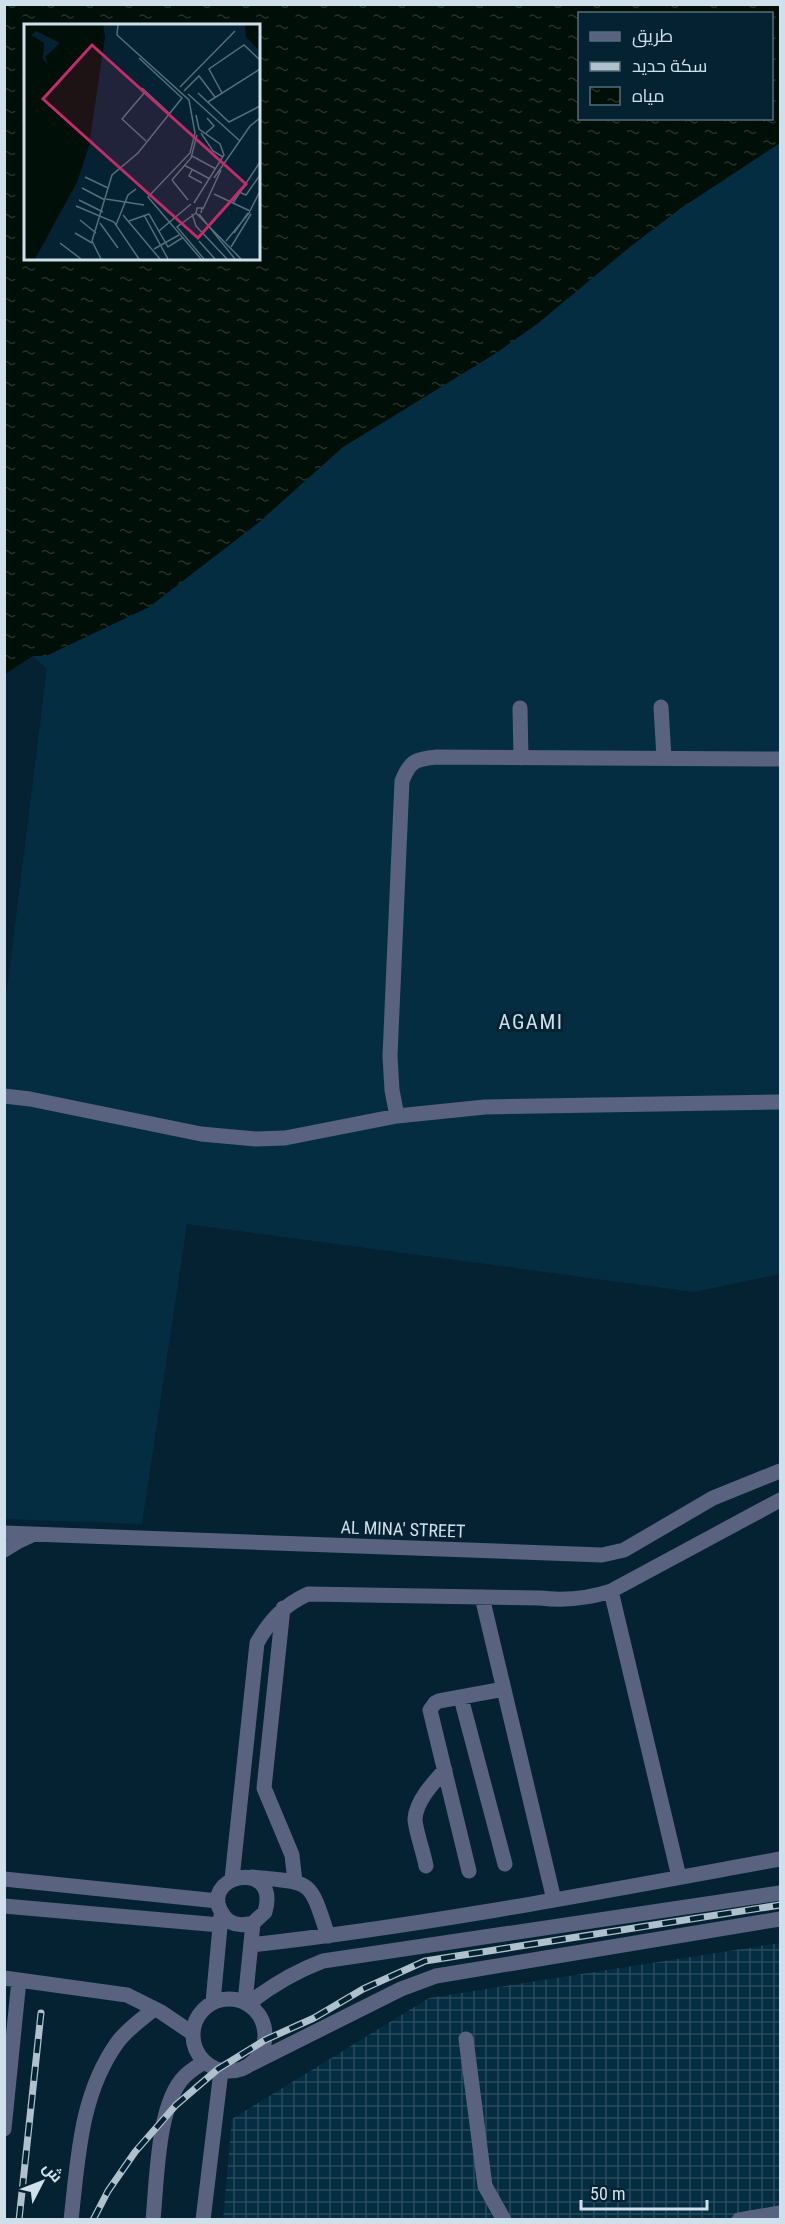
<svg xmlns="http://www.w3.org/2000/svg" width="785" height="2224" viewBox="0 0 785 2224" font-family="'Roboto Condensed',Cairo,sans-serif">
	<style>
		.built { fill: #052d41 }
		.industrial { fill: url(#industrial-grid) }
		.water { fill: url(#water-ripples); fill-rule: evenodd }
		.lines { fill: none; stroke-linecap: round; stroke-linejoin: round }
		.minor { stroke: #59627f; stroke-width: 15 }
		.rail-casing { stroke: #aec1cd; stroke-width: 7 }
		.rail { stroke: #042232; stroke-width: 4.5; stroke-dasharray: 14; stroke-linecap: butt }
		.labels { text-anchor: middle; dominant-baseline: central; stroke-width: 6; stroke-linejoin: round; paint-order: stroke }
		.street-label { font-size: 18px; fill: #cfe0eb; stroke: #042232 }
		.quarter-label { font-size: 21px; letter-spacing: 1.5px; fill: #cfe0eb; stroke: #042232 }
		.inset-road { fill: none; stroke: #556e7c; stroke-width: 1.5 }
		.view { fill: #c32c69; fill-opacity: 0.15; stroke: #c32c69; stroke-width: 3 }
		.inset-edge { fill: none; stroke: #cfe0eb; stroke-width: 3 }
	</style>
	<defs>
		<pattern id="industrial-grid" width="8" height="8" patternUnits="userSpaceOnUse" patternTransform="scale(1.5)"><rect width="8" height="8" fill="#052d41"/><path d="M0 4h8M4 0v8" fill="none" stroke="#284b5d"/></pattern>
		<pattern id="water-ripples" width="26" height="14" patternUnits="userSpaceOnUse" patternTransform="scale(1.5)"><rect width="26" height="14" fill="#000f07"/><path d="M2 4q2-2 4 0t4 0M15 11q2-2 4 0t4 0" fill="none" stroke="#24322b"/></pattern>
	</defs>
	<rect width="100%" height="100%" fill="#042232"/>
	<path class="built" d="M780,143V1274L694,1292L187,1224L142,1524L5,1519L4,1014L47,669L33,656H46L149,607L258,523L343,447L493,355L537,324L631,246L681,208Z"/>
	<path class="industrial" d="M780,1943V2219L223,2220L232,2119L429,1998Z"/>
	<path class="water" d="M5,4L780,5V143L681,208L631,246L537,324L493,355L343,447L258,523L149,607L46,656H33L5,674ZM580,14H772V118H580ZM26,26H258V258H26Z"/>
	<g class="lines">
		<path class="minor" d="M661,707L664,758
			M520,708L521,758
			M4,1096L30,1099L201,1134L256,1139L285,1138L397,1116L485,1107L780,1102
			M397,1116L392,1090L390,1056L402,781C410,761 415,759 437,757L780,759
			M4,1533L602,1555L624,1550L713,1498L780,1471
			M4,1550L17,1542L30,1536
			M611,1591L679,1877
			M482,1597L554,1900
			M283,1608L264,1788L292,1855L295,1882
			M461,1698L505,1864
			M426,1866C424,1854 415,1829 415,1819C416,1801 433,1783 445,1770
			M469,1871L430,1710L435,1703L439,1701L504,1689
			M252,1877C313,1883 309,1878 328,1936
			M4,1879L218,1901
			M232,1879L257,1643C270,1620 284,1605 308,1594L540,1598C566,1601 587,1599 611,1591L780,1500
			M4,1906L220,1925
			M251,1945C429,1925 605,1891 780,1859
			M4,1978L127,1995L161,2012L192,2033
			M193 2035a36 36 0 1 1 72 0a36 36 0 1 1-72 0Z
			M213,2002L221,1916
			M245,2002L253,1923L265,1912C281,1856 194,1876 224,1916C231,1926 242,1926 253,1923
			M248,2004C272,1985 294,1972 323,1961L780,1893
			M466,2039L485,2186L504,2220
			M251,2064L401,1989L436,1976L780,1919
			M4,2129L19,1980
			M71,2220C78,2159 80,2095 117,2043C126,2030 142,2019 154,2009
			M153,2220C157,2181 157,2103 185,2076C191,2070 198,2066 204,2062
			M203,2220L221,2071
			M739,2220L780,2213"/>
		<g class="rail-casing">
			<path id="rail" d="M19,2220L41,2013
				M93,2220L108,2191L135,2152L176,2105L218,2069L265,2040L314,2018L363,1989L425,1961L780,1905"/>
		</g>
		<use href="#rail" class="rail"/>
	</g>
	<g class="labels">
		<g class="street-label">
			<text transform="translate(403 1529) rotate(2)">AL MINA' STREET</text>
		</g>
		<g class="quarter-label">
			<text x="531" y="1022">AGAMI</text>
		</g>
	</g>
	<g transform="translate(24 24)">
		<rect width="236" height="236" fill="#042232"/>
		<path d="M0,0H79L81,13L65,122L53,158L11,235H0ZM12,7L36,19L21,33L24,41L19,35L20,19L7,11ZM221,0H235V26L222,13Z" fill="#000f07" fill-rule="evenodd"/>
		<path class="inset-road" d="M94,0L93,11L165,76L171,109L166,129L124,173L177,235M156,63L211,7M118,64L145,89M160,67L175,52L191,73M121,68L98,95L122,117M174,69L205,98L236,82M198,69L185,45L220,21L236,36M164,70L216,117M184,78L236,45M177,109L189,127L199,133M182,109L190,102L183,94M168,132L192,145M160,141L186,155M168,146L165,152L178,159M61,153L84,164M190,154L226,102L236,94M148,156L167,134L173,111M148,156L164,176M58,164L81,176M215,168L222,171L236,151M190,170L226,187M82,175L120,181M55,176L79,188M170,179L200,131L196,120L175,105L172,91M209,179L236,138M52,182L90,198L115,235M179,185L197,146M226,187L236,167M172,189L153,203L180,235M177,189L178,184H173L172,189L217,235M168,190L172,202L203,235M175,190L211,235M99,191L136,235M120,191L144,235M56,196L72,209M105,197L125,190L144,223L158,214M76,199L94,224M92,201L104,171L112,165M135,207L167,180M51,209L68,219M210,209L224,189M175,217L191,235M202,217L226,188M36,219L57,235M207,223L227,190M130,225L155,211M77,235L68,217L88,151L114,129L158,74L115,34"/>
		<path class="view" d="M68,21L222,160L174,214L19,75Z"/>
		<rect width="236" height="236" class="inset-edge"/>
	</g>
	<rect width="785" height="2224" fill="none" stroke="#cfe0eb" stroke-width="12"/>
	<rect x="578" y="12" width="195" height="108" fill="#042232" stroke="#556e7c" stroke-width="1.5"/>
	<rect x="590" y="32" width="30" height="9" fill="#59627f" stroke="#556e7c" stroke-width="1.5"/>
	<text x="632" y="42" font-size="18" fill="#cfe0eb">طريق</text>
	<rect x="590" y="62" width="30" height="9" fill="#aec1cd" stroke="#556e7c" stroke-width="1.5"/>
	<text x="632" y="72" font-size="18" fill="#cfe0eb">سكة حديد</text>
	<rect x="590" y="87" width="30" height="18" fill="url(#water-ripples)" stroke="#556e7c" stroke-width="1.5"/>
	<text x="632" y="102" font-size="18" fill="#cfe0eb">مياه</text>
	<g transform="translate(42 2182) rotate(48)" stroke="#042232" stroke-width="4.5" paint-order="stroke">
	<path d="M0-4.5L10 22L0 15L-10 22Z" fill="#cfe0eb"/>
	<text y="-9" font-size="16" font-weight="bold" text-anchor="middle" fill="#cfe0eb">ش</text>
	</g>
	<path d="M581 2200v9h126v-9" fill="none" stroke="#cfe0eb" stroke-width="3"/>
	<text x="590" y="2200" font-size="18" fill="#cfe0eb" stroke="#042232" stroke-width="4.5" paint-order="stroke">50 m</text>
</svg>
